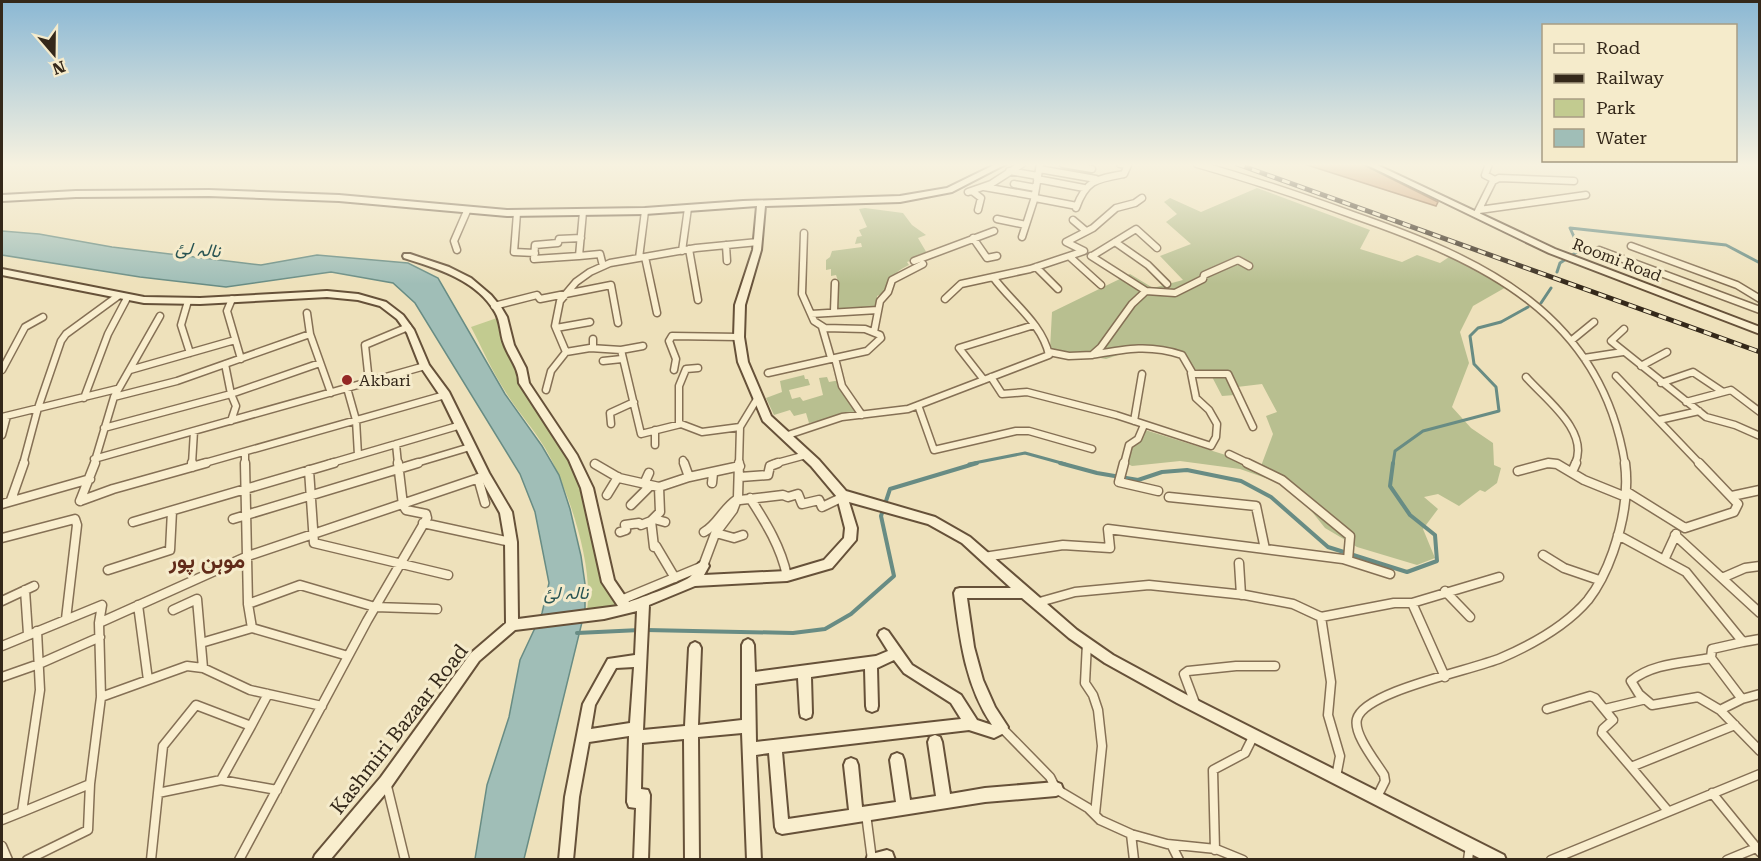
<svg xmlns="http://www.w3.org/2000/svg" width="1761" height="861" viewBox="0 0 1761 861" font-family="'Roboto Serif',Vazirmatn,serif">
	<style>
		.green { fill: #c2cb90 }
		.cemetery { fill: #b8bf90 }
		.water { fill: #a0beb7; stroke: #688c84; stroke-width: 1.5 }
		.lines { fill: none; stroke-linecap: round; stroke-linejoin: round }
		.stream-far1 { stroke: #688c84; stroke-width: 3 }
		.stream { stroke: #688c84; stroke-width: 4 }
		.building { fill: #cd9a70; stroke: #845b3b; stroke-width: 1.5 }
		.street-far1-casing { stroke: #857055; stroke-width: 9 }
		.street-casing { stroke: #857055; stroke-width: 11 }
		.secondary-casing { stroke: #665139; stroke-width: 4 }
		.street-far1 { stroke: #f9eece; stroke-width: 6 }
		.street { stroke: #f9eece; stroke-width: 8 }
		.secondary { fill: #f9eece; fill-rule: evenodd }
		.rail-casing { stroke: #34281a; stroke-width: 5 }
		.rail { stroke: #f5ebcb; stroke-width: 3; stroke-dasharray: 8; stroke-linecap: butt }
		.poi-dot { fill: #942825; stroke: #f5ebcb; stroke-width: 2 }
		.labels { text-anchor: middle; dominant-baseline: central; stroke-width: 6; stroke-linejoin: round; paint-order: stroke }
		.street-label { font-size: 16px; fill: #34281a; stroke: #f5ebcb }
		.poi-label { font-size: 16px; fill: #34281a; stroke: #f5ebcb; text-anchor: start }
		.water-label { font-size: 18px; font-style: italic; fill: #295453; stroke: #f5ebcb }
		.near-street-label { font-size: 20px; fill: #34281a; stroke: #f5ebcb }
		.district-label { font-size: 22px; font-weight: bold; fill: #612b19; stroke: #f5ebcb }
	</style>
	<rect width="100%" height="100%" fill="#eee1bb"/>
	<path class="green" d="M497,318C499,334 503,354 516,364L584,487L617,605L587,610C594,566 568,487 545,448C533,428 517,411 505,391C492,371 482,348 471,327Z"/>
	<path class="cemetery" d="M1257,188L1370,230L1360,249L1402,262L1417,255L1440,263L1452,255L1508,286L1473,306L1460,332L1469,363L1452,407L1471,428L1493,443L1494,465L1501,468L1497,483L1485,492L1480,490L1459,506L1438,494L1424,497L1438,509L1423,529L1435,558L1417,565L1357,547L1325,528L1305,503L1280,483L1240,469L1180,461L1132,466L1122,461L1142,429L1261,466L1273,434L1266,416L1277,412L1262,384L1237,387L1235,395L1222,396L1209,371L1190,369L1179,356L1133,350L1106,359L1050,349L1052,312L1130,274L1153,288L1183,280L1160,256L1191,244L1166,222L1177,214L1164,202L1170,198L1201,212Z
		M865,208L903,213L912,225L926,235L918,238L928,255L907,262L909,265C895,272 890,277 887,292L877,296V308L838,309V281L836,275L831,276V269L826,270V260L830,257L832,251L862,247L861,243L855,244L857,237L862,236L859,230L867,227L859,209Z
		M804,375L805,379H808L810,385L789,390L792,399L800,397L803,401L823,395L819,378L827,377L829,382L840,380L856,412L809,423L806,413L794,416L790,410L774,415L766,398L782,392L780,381Z"/>
	<path class="water" d="M2,231L39,234L112,247L261,265L317,255L408,263L438,278L505,394L542,446L559,475L570,509L581,556L585,584V610L524,859H475L487,785L509,717L520,660L542,613L549,583L535,512L520,474L415,303L393,283L331,272L226,287L140,277L2,255Z"/>
	<g class="lines">
		<path class="stream-far1" d="M1557,272L1560,263L1580,250L1570,228L1726,245L1760,263
			M1541,303L1551,288
			M969,464L1025,453L1065,464
			M1393,464L1395,451L1423,431L1499,411L1496,387L1474,364L1470,336L1478,328L1501,322L1528,307"/>
		<path class="stream" d="M1060,463L1097,473L1138,480L1162,472L1187,470L1241,481L1271,497L1328,547L1407,572L1437,561L1435,535L1410,515L1390,486L1393,463
			M646,630L793,633L825,629L851,614L894,576L881,516L890,489L977,463
			M577,633L640,630"/>
	</g>
	<path class="building" d="M1304,164H1362L1438,202L1436,206Z"/>
	<g class="lines">
		<g class="street-far1-casing">
			<path id="street-far1" d="M1063,164L1092,169
				M1197,164C1250,179 1301,196 1353,215C1483,260 1601,314 1625,464
				M1489,164L1485,175L1495,180
				M1039,169L1096,179
				M1009,171L1038,176
				M1037,179L1084,188
				M1014,184L1036,188
				M984,187L1035,196
				M972,191L981,198L978,210
				M968,192L991,184L1022,164
				M1035,198L1077,206
				M1076,208C1086,180 1096,179 1124,174L1128,165L1120,164
				M1479,210L1586,195
				M583,212L579,256L600,254L603,266
				M517,213L514,252L535,253
				M1477,213L1493,181L1499,178L1574,181
				M997,219L1026,225
				M1073,220L1086,231
				M804,233L802,294L814,321L825,328L865,329L880,335L881,338L867,351L835,358L842,386L862,415
				M1022,237L1034,200L1040,164
				M973,238L987,258L997,256
				M1115,242L1148,265L1167,284
				M726,245L727,261
				M1631,246L1737,285L1760,299
				M689,249L698,300
				M457,250L454,241L467,211
				M1599,250L1760,310
				M682,251L688,208
				M579,256L534,259L535,245L558,243L559,239L581,238
				M1091,256L1146,291
				M1092,256L1136,229L1157,248
				M645,257L657,313
				M1070,257L1101,285
				M639,258L645,211
				M914,261L994,231
				M1036,267L1058,289
				M232,299L227,311L241,359
				M945,299L961,284L993,277
				M188,301L181,325L190,353
				M494,306L537,295L540,299L611,285L618,323
				M834,311L835,283
				M307,313L310,334L331,393
				M811,314L878,310
				M822,327L831,358
				M556,328L590,322
				M1624,329L1611,341L1706,417L1735,425L1760,436
				M874,332L880,301L888,292L892,280L923,264
				M593,339V348
				M1572,340L1594,322
				M621,350L643,346
				M566,352L590,348L621,350L641,434L681,424L702,432L740,427
				M1049,352L1069,356L1092,355L1101,347L1132,304L1146,291L1175,293L1203,279L1204,275L1238,260L1249,266
				M1092,355C1125,349 1149,344 1182,355L1193,374H1228L1253,427
				M1584,358L1623,352
				M603,361L622,359
				M1641,366L1667,352
				M2,370L25,327L43,317
				M130,370L235,340
				M674,370L676,359L669,341L672,336L739,337
				M768,373L835,358
				M1616,376L1700,464
				M991,377L1002,394L1027,392L1116,415L1211,446L1216,437L1217,424L1209,410L1196,398L1191,373
				M1526,377C1545,399 1590,431 1575,464
				M984,380L959,348L1034,325
				M369,382L365,345L408,327
				M1661,383L1693,372L1723,392
				M347,388L356,420L358,455
				M546,390L551,371L566,352L555,326L560,301L576,282L590,272L610,263L696,248L758,242
				M114,397L177,381L310,334
				M84,398L108,334L126,300
				M1686,402L1731,390L1760,412
				M918,405L934,450L1016,431H1029L1092,449
				M2,417L117,389
				M1659,420L1699,411
				M231,421L236,406L231,394L320,363
				M1134,421L1142,374
				M611,424L610,413L634,402
				M679,424V386L686,369L698,368
				M104,428L231,394L225,364
				M655,430V445
				M2,435L7,416
				M785,436L842,417L908,409L1049,355C1042,323 1012,303 993,277L1030,269L1084,251L1066,242L1093,228L1116,208L1135,203L1142,198
				M396,444L398,464
				M245,452V464
				M1229,454L1250,464
				M94,459L425,366
				M683,460L684,464
				M23,464L38,408L61,341L66,334L118,296
				M94,464L114,397L160,316
				M192,464L194,431
				M201,464L445,395
				M328,464L461,425
				M413,464L470,447
				M739,464L740,427L757,399
				M773,464L806,455
				M1124,464L1129,445L1138,439L1144,425
				M1544,464H1557"/>
		</g>
		<g class="street-casing">
			<path id="street" d="M245,463L248,604
				M684,463L689,477
				M1124,463L1119,482L1158,491
				M1247,463L1282,480L1350,536L1348,560
				M595,464L619,478L659,487L689,477L740,466
				M192,467V463
				M309,470L314,543L448,575
				M1518,471L1548,463L1557,464L1584,480L1626,497
				M1572,472L1576,463
				M740,477L768,475L770,466L778,463
				M478,478L485,503
				M712,483L713,473
				M644,484L649,473
				M659,487L660,512L651,521L654,547L656,546L675,578
				M1627,492L1685,528L1734,512L1738,504L1699,463
				M607,495L618,477
				M1732,496L1760,490
				M738,497L740,500L783,495L788,497L798,494L802,504L819,500L822,507L843,497
				M750,498C766,523 781,547 787,576
				M11,500L24,463
				M80,501L113,489L206,463
				M80,501L95,463
				M2,504L90,479
				M631,505L650,486
				M233,519L418,463
				M654,519L665,522
				M133,522L334,463
				M423,523L511,542
				M620,532L626,530L625,525L639,523L641,525L651,521
				M704,532C717,525 723,509 736,500
				M716,533L734,538L743,535
				M1618,535L1686,572L1743,642L1712,649L1711,658L1742,699L1760,694
				M1675,535L1760,613
				M2,538L75,519L77,525L66,619
				M1265,549L1343,559L1390,574
				M1543,555L1564,568L1599,580
				M984,557L1063,545L1110,548L1108,529L1265,549L1256,506L1169,497
				M1664,560L1676,534
				M1239,563L1241,595
				M108,570L170,550L172,511
				M1722,578L1745,568L1760,566
				M25,590L28,634
				M1445,591L1470,617
				M621,600L703,566L715,534L733,510L738,497L739,463
				M2,601L34,586
				M1036,603L1075,592L1149,585L1245,595L1293,604L1321,617L1331,682L1328,715L1340,756L1336,777
				M1412,603L1499,577
				M138,605L148,680
				M1321,617L1394,603H1412L1445,677
				M1743,642L1760,639
				M201,643L252,628
				M1087,643L1085,683L1093,695L1098,710L1102,746L1095,814
				M2,646L102,605L99,623L248,556L485,476
				M348,656L252,628L248,604L300,585L375,607L437,609
				M1711,658C1685,663 1652,663 1631,681L1639,694L1652,705L1698,697L1720,710
				M203,668L250,690L322,706
				M2,677L39,664L100,637
				M101,697L187,666L203,668L197,599L173,610
				M1742,699L1720,710L1760,751
				M196,705L251,726L221,780L158,793L163,746Z
				M1196,706L1184,674L1188,671L1236,666H1275
				M1547,709L1590,696L1595,698L1613,720L1603,729L1602,733L1631,767
				M1605,709L1642,700
				M251,726L268,694
				M1001,727L1050,777L1056,789L1088,808L1100,820L1131,834
				M221,780L277,790
				M386,782L405,860
				M1712,793L1760,852
				M1377,797L1385,781L1384,775C1376,762 1353,734 1357,719C1364,691 1473,670 1501,658C1531,645 1566,626 1588,600C1599,586 1607,569 1613,552C1623,523 1629,493 1625,463
				M1668,811L1631,767L1735,725
				M22,812L90,784L101,697L99,623
				M866,814L872,860
				M2,820L22,812L40,690L37,631
				M2,846L8,860
				M1172,846L1179,860
				M1215,850L1213,770L1245,753L1254,735
				M27,860L88,830L90,784
				M151,860L158,793
				M239,860L367,621L427,518L426,514L406,510L403,505L398,463
				M1134,860L1131,834L1167,844L1216,849L1243,860
				M1468,860L1470,845
				M1551,860L1760,774
				M1727,860L1756,848"/>
		</g>
		<g class="secondary-casing">
			<path id="secondary" d="M996,164H1006L952,192L900,202L765,206L761,250L745,305L744,337L748,362L771,416L819,460L846,491L935,517L970,537L1077,630L1113,655L1187,695L1504,855L1506,860H1483L1177,703L1105,663L1069,638L1022,598H967L974,647L983,680L995,707L1008,727L1006,732L994,738L969,730L782,752L788,819L849,810L844,765L846,760L851,758L856,760L858,765L862,807L896,802L890,760L892,755L897,753L902,755L904,760L910,800L936,796L928,742L930,737L935,735L940,737L942,742L950,794L985,788L1056,782L1061,784L1063,789L1061,794L1056,796L985,802L782,834L777,832L775,827L769,753L756,755L761,860H747L742,733L698,737L699,860H685L684,739L642,743L641,789L648,790L650,795L648,860H634L636,808L629,807L627,802L629,736L589,742L579,797L573,860H559L565,797L583,704L608,659L635,655L637,611L604,619L515,630L479,661L391,787L330,860H313L315,855L381,777L471,653L506,623L505,542L500,513L481,479L441,397L420,366L407,333L397,319L380,306L358,300L327,297L200,304L144,303L2,275V269L144,297L200,298L327,291L358,294L386,302L403,315L414,330L429,365L449,392L489,473L512,512L517,542L518,619L618,606L602,582L581,488L569,460L519,383C519,368 509,358 504,344C500,334 501,322 495,312C477,280 436,268 404,258L403,256L404,254H410L449,267L471,278L491,295L501,307L507,317L514,345L526,368L529,383L577,455L593,488L614,580L629,602C640,598 686,582 691,576C697,569 696,559 707,562L709,566L704,575L787,571L824,560L844,538L845,528L837,497L811,466L763,421L738,362L734,337L735,305L753,250L757,206L645,214L507,216L339,201L209,196L76,197L2,201V195L76,191L209,190L339,195L507,210L645,208L743,201L900,196L947,188ZM849,502L928,524L962,543L1011,588H960L956,589L954,593C960,639 965,685 992,725L977,720L961,695L912,665L888,631L884,629L880,631L878,635L888,651L876,656L755,672L754,645L752,641L748,639L744,641L742,645V720L698,725L701,648L699,644L695,642L691,644L689,648L685,726L643,730L649,605L695,586L787,581L832,568L856,540L857,528ZM894,660L904,673L951,703L961,719L756,742L755,684L798,678L800,713L801,717L806,719L811,717L812,713L811,677L865,669L866,706L867,710L872,712L877,710L878,706L877,668ZM634,667L630,723L591,729L595,705L616,668Z
				M1365,164H1375L1555,249L1760,327V334L1549,253Z
				M887,850L892,852L895,860H866L868,855Z"/>
		</g>
		<use href="#street-far1" class="street-far1"/>
		<use href="#street" class="street"/>
		<use href="#secondary" class="secondary"/>
		<g class="rail-casing">
			<path id="rail" d="M1237,164L1760,352"/>
		</g>
		<use href="#rail" class="rail"/>
	</g>
	<linearGradient id="sky" x2="0" y2="1"><stop stop-color="#8bb8d4"/><stop offset="0.58" stop-color="#f7f2e0"/><stop offset="1" stop-color="#f7f2e0" stop-opacity="0"/></linearGradient>
	<rect width="1761" height="284" fill="url(#sky)"/>
	<circle class="poi-dot" cx="347" cy="380" r="6"/>
	<g class="labels">
		<g class="street-label">
			<text transform="translate(1617 260) rotate(21)">Roomi Road</text>
		</g>
		<g class="poi-label">
			<text x="359" y="380">Akbari</text>
		</g>
		<g class="water-label">
			<text transform="translate(198 249) rotate(5)">نالہ لئ</text>
			<text x="566" y="592">نالہ لئ</text>
		</g>
		<g class="near-street-label">
			<text transform="translate(399 729) rotate(-52)">Kashmiri Bazaar Road</text>
		</g>
		<g class="district-label">
			<text x="207" y="560">موہن پور</text>
		</g>
	</g>
	<rect width="1761" height="861" fill="none" stroke="#34281a" stroke-width="6"/>
	<rect x="1542" y="24" width="195" height="138" fill="#f5ebcb" stroke="#a89d84" stroke-width="1.5"/>
	<rect x="1554" y="44" width="30" height="9" fill="#f9eece" stroke="#a89d84" stroke-width="1.5"/>
	<text x="1596" y="54" font-size="18" fill="#34281a">Road</text>
	<rect x="1554" y="74" width="30" height="9" fill="#34281a" stroke="#a89d84" stroke-width="1.5"/>
	<text x="1596" y="84" font-size="18" fill="#34281a">Railway</text>
	<rect x="1554" y="99" width="30" height="18" fill="#c2cb90" stroke="#a89d84" stroke-width="1.5"/>
	<text x="1596" y="114" font-size="18" fill="#34281a">Park</text>
	<rect x="1554" y="129" width="30" height="18" fill="#a0beb7" stroke="#a89d84" stroke-width="1.5"/>
	<text x="1596" y="144" font-size="18" fill="#34281a">Water</text>
	<g transform="translate(54 54) rotate(160)" stroke="#f5ebcb" stroke-width="4.5" paint-order="stroke">
	<path d="M0-4.5L10 22L0 15L-10 22Z" fill="#34281a"/>
	<text y="-9" font-size="16" font-weight="bold" text-anchor="middle" fill="#34281a">N</text>
	</g>
</svg>
